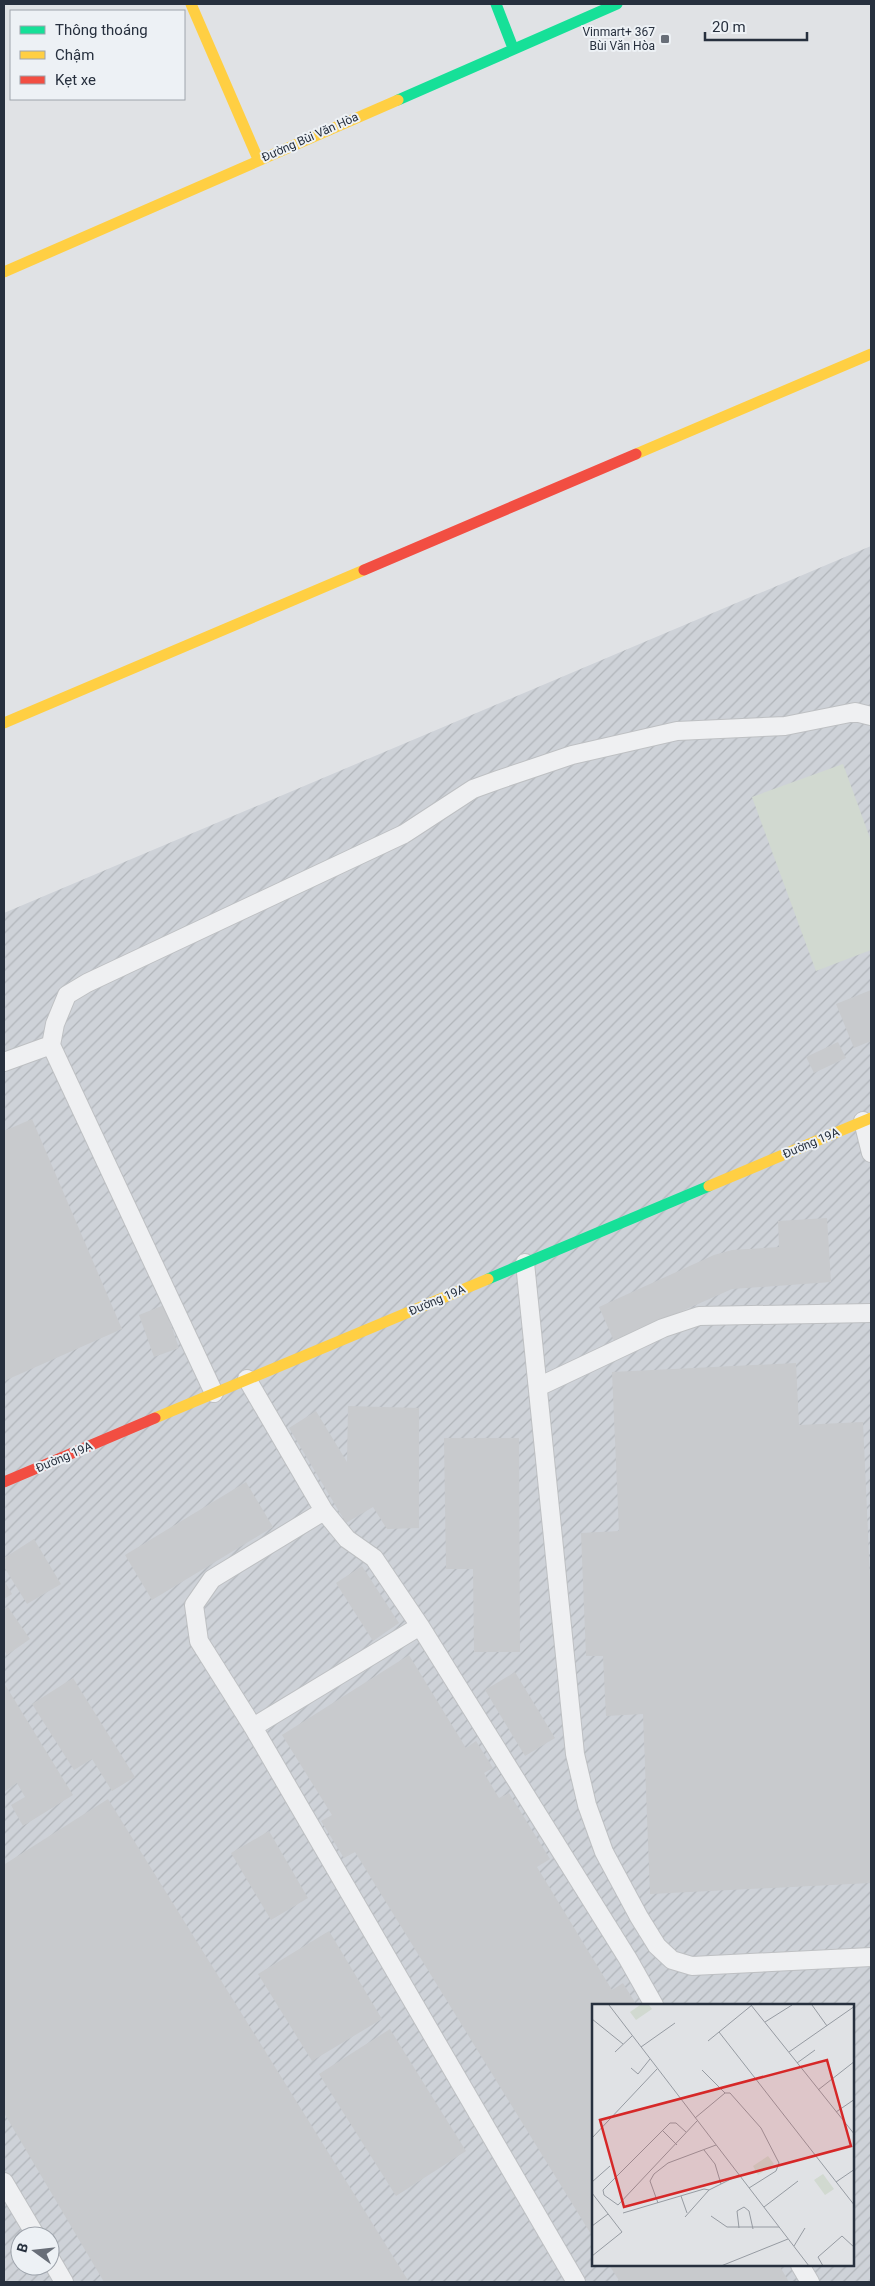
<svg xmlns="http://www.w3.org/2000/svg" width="875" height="2286" viewBox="0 0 875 2286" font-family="Roboto,sans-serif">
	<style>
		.industrial { fill: url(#industrial-furrows); fill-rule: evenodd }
		.green { fill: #d1d9d0 }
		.building { fill: #c8cacd }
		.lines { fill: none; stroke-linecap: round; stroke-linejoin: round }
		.lane-casing { stroke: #bec0c3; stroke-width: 20 }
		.lane { stroke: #eff0f2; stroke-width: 18 }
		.fast { stroke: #16e098; stroke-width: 11 }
		.slow { stroke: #ffcf43; stroke-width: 11 }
		.jam { stroke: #f24e42; stroke-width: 11 }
		.poi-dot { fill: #686e78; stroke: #edf1f5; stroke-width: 2 }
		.labels { text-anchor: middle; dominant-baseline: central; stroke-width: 4; stroke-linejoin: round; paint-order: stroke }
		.poi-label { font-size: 12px; fill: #27303e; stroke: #edf1f5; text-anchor: end }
		.street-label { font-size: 12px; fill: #27303e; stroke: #edf1f5 }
		.inset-road { fill: none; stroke: #969ba2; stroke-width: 1 }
		.view { fill: #d62828; fill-opacity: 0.15; stroke: #d62828; stroke-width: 2.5 }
		.inset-edge { fill: none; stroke: #27303e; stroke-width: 2.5 }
	</style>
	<defs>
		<pattern id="industrial-furrows" width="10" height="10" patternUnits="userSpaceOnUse" patternTransform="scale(1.25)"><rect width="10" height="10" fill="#ced2d8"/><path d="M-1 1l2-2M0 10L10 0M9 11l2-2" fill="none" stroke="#b1b5ba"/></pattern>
	</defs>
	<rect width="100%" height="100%" fill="#e0e2e5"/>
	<path class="industrial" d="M871,546V2282H4V913ZM594,2005H854V2265H594ZM20,2236H50V2266H20Z"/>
	<path class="green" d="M843,764L871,841V950L816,971L752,797Z"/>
	<path class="building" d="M871,990V1041L854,1048L836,1004Z
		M838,1042L846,1058L814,1073L806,1057Z
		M32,1119L122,1329L4,1381V1131Z
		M827,1218L831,1282L732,1289L614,1341L599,1307L714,1255L732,1250L779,1247L778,1221Z
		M164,1305L179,1348L154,1357L139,1315Z
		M796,1363L799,1425L863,1422L871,1600V1883L650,1894L643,1714L606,1716L603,1656H586L581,1533L619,1531L612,1372Z
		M348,1406L419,1408V1528L387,1529L373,1507L346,1523L289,1428L316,1411L347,1462Z
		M444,1438H519L520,1652H474L473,1569H446Z
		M246,1482L273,1527L152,1600L125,1555Z
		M34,1539L61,1584L27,1604L4,1567V1558Z
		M362,1566L399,1623L373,1641L336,1583Z
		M4,1580L12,1594L4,1599Z
		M8,1607L30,1639L7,1655L4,1650V1610Z
		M409,1655L466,1748L476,1741L493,1768L484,1773L499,1798L509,1793L550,1859L537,1867L612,1990L623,1983L636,2004L594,2005V2239L355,1852L344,1858L321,1821L332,1815L282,1735Z
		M515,1672L555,1738L525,1756L485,1690Z
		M73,1678L135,1777L112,1791L92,1759L74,1770L32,1704Z
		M4,1683L73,1795L23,1826L11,1805L25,1797L17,1783L4,1792Z
		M108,1799L409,2282H104L4,2113V1862L5,1864Z
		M269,1831L308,1898L271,1920L231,1853Z
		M329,1931L382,2019L312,2061L258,1974Z
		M390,2029L466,2151L396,2196L319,2074Z
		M609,2265H779L789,2282H620Z"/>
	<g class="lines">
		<g class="lane-casing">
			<path id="lane" d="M51,1045L55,1024L67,995L87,983L404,834L473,789L498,780L572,755L677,731L785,726L855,712L871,716
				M4,1062L51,1045L214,1393
				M863,1121L871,1153
				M525,1263L575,1754L587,1805L604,1852L639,1917L657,1946L672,1960L692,1966L871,1957
				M247,1379L324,1511L347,1539L374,1558L420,1626L628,1959L654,2005
				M538,1387L663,1328L699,1316L871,1313
				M324,1511L212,1579L194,1605L199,1641L253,1727L576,2282
				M253,1727L420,1626
				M4,2182L36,2236
				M50,2258L64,2282
				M800,2265L810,2282"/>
		</g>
		<use href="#lane" class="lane"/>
		<path class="fast" d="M496,4L513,48
			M398,100L617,4
			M488,1279L709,1186"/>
		<path class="slow" d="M191,4L258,159
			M4,272L398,100
			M636,454L871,354
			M4,723L364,570
			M709,1186L871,1118
			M155,1418L488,1279"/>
		<path class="jam" d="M364,570L636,454
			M4,1482L155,1418"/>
	</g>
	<rect class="poi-dot" x="660" y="34" width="10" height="10" rx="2.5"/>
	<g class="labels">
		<g class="poi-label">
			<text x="655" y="32">Vinmart+ 367<tspan x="655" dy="14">Bùi Văn Hòa</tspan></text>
		</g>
		<g class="street-label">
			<text transform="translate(310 137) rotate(-24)">Đường Bùi Văn Hòa</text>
			<text transform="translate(811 1143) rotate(-23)">Đường 19A</text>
			<text transform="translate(437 1300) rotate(-23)">Đường 19A</text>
			<text transform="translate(64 1457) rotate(-23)">Đường 19A</text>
		</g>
	</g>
	<g transform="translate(592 2004)">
		<rect width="262" height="262" fill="#e0e2e5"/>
		<path d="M48,1H57L60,5L44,16L38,8ZM176,152L182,160L166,171L161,162ZM231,170L242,185L233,191L222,176Z" fill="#d1d9d0"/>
		<path class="inset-road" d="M17,1L217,262M159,1L263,131M220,1L235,22M0,15L31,40M173,18L200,1M127,28L263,202M116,37L160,1M49,43L83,19M23,48L40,32M197,48L263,2M205,59L223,46M39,64L46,70L58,55M226,86L263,57M133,89H138L169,124L187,159L184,167L157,184M244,108L263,95M103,114L133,89L110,66M71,127L85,141M94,128L84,119H78L11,186L12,191L26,201L105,117M0,134L65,65M112,146L123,160L129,180M0,178L18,162M244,178L263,165M0,189L30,228L0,252M89,192L95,209M66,199L58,177L62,170L76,159L124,141M172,203L206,177M31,209L112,185L117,186M119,212L135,223H187M93,213L117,186L147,171M0,222L16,210M147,224L145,207L152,203L157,207L161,225M202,242L213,224M129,262L196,235M231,262L226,253L250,232L263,244"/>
		<path class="view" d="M235,56L259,142L32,203L8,116Z"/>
		<rect width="262" height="262" class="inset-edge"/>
	</g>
	<rect width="875" height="2286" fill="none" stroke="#27303e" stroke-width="10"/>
	<rect x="10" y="10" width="175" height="90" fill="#edf1f5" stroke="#9ea4ac"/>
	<rect x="20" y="26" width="25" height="8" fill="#16e098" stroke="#9ea4ac"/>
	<text x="55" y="35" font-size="15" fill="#27303e">Thông thoáng</text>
	<rect x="20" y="51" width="25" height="8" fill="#ffcf43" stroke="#9ea4ac"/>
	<text x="55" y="60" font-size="15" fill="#27303e">Chậm</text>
	<rect x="20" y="76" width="25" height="8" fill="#f24e42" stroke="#9ea4ac"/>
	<text x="55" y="85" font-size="15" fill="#27303e">Kẹt xe</text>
	<g transform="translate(35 2251) rotate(285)"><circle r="24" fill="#edf1f5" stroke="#9ea4ac"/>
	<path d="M0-4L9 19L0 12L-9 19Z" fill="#686e78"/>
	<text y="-8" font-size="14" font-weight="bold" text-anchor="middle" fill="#27303e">B</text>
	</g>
	<path d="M705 32v8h102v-8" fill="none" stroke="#27303e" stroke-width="2.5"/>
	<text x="712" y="32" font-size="15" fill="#27303e" stroke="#edf1f5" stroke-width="4" paint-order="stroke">20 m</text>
</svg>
